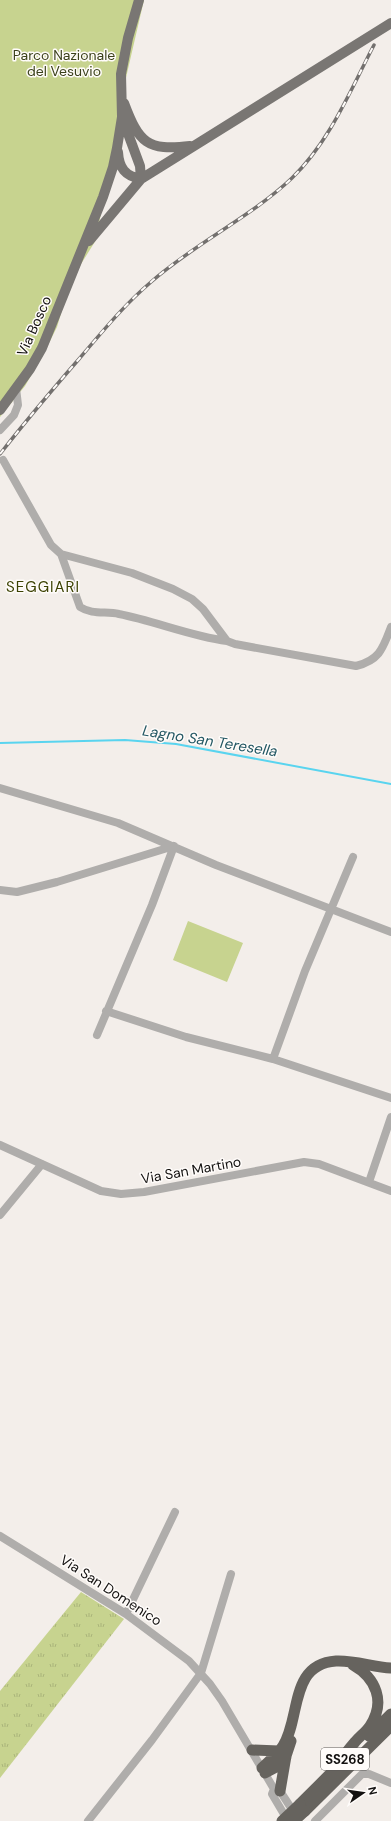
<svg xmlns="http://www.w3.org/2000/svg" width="391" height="1821" viewBox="0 0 391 1821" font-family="'DM Sans',sans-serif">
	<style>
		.grass { fill: url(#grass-tufts) }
		.park { fill: #c7d38f }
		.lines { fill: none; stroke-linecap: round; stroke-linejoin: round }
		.stream { stroke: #59d4ef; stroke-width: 2 }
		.minor { stroke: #afadab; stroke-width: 8 }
		.major { stroke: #797673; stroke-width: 10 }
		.highway { stroke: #66635e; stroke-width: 11 }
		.rail-casing { stroke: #73706e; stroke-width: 3.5 }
		.rail { stroke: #fffcfa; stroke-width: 2; stroke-dasharray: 6; stroke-linecap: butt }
		.highway-bridge { stroke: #66635e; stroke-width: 11 }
		.labels { text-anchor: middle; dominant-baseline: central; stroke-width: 3; stroke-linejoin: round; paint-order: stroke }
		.shield { fill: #fffcfa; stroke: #5a5856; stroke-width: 1 }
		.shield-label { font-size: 13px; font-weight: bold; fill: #131110 }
		.park-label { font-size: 14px; fill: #3b411b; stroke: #fffcfa }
		.street-label { font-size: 14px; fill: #131110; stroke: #fffcfa }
		.neighbourhood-label { font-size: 15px; letter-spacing: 1px; fill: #3c4203; stroke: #fffcfa }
		.water-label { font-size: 15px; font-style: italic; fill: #235763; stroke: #fffcfa }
	</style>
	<defs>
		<pattern id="grass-tufts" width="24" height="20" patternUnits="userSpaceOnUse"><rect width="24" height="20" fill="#c7d38f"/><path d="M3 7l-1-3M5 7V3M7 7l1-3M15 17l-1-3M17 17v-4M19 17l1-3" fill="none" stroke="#aab47a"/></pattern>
	</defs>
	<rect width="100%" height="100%" fill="#f3eeea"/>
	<path class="grass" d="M81,1592L124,1619L0,1778V1691Z"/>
	<path class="park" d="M0,0H144L125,82L96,240L81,264L65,300L57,327L43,355L25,386L0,417Z
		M188,921L243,943L227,982L173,960Z"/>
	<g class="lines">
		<path class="stream" d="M0,743L125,740L176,744L391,784"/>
		<path class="minor" d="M0,430L14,415L18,405L16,388
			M3,460L51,545L61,554L132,573L173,589L192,599L203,609L227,641L235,644L356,666C380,660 383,648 391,627
			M61,554L80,607C92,615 106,611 119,614C155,621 190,636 227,641
			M0,788L118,823L216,865L391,932
			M0,890L17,892L57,882L174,846
			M106,1011L186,1037L273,1059L391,1098
			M97,1035L152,905L174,846
			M273,1059L305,971L353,857
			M0,1145L101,1191L121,1194L144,1192L304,1162L319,1164L391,1191
			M369,1182L391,1117
			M0,1215L42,1164
			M0,1536L126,1614L189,1661L210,1684L222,1701L274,1789L280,1791L295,1814
			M126,1614L175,1512
			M274,1789L272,1794L288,1821
			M88,1821L152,1740L201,1673L231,1574
			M315,1821L362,1774H369L391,1783"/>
		<path class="major" d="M124,103C139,143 147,151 190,146
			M123,120L140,166L141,179
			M118,152C119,168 125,176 141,179
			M89,241L141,179L391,23
			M0,410L30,369L42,348L103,197L113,167L117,148L122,117L121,74L128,38L139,0"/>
		<path class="highway" d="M369,1736L391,1714
			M252,1750L279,1751
			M262,1768C269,1761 278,1754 283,1746C301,1718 289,1664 336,1661C354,1660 373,1667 391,1668
			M333,1771C340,1761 347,1751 355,1742C360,1736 366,1732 370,1726C386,1702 376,1678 353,1665
			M265,1773L280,1765L286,1757
			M280,1791L286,1756L291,1741
			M300,1804L338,1766
			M305,1811L391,1726"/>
		<g class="rail-casing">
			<path id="rail" d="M0,454C25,422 52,390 79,359C102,332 124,305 151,282C194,244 251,217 292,178C330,141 350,91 374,45"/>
		</g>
		<use href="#rail" class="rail"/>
		<path class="highway-bridge" d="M282,1821L300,1804
			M294,1821L305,1811"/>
	</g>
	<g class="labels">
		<rect class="shield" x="321" y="1748" width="48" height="22" rx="3"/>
		<g class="shield-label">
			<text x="345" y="1759">SS268</text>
		</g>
		<g class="park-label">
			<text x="64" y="55">Parco Nazionale<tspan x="64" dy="16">del Vesuvio</tspan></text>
		</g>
		<g class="street-label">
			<text transform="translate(34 326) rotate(-66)">Via Bosco</text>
			<text transform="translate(191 1170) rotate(-10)">Via San Martino</text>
			<text transform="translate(111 1590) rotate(33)">Via San Domenico</text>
		</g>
		<g class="neighbourhood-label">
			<text x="43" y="587">SEGGIARI</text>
		</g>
		<g class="water-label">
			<text transform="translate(210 741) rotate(9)">Lagno San Teresella</text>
		</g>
	</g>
	<g transform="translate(363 1793) rotate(77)" stroke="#fffcfa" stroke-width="3" paint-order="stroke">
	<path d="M0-3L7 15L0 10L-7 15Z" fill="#131110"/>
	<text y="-6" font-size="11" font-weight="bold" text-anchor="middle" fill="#131110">N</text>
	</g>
</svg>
